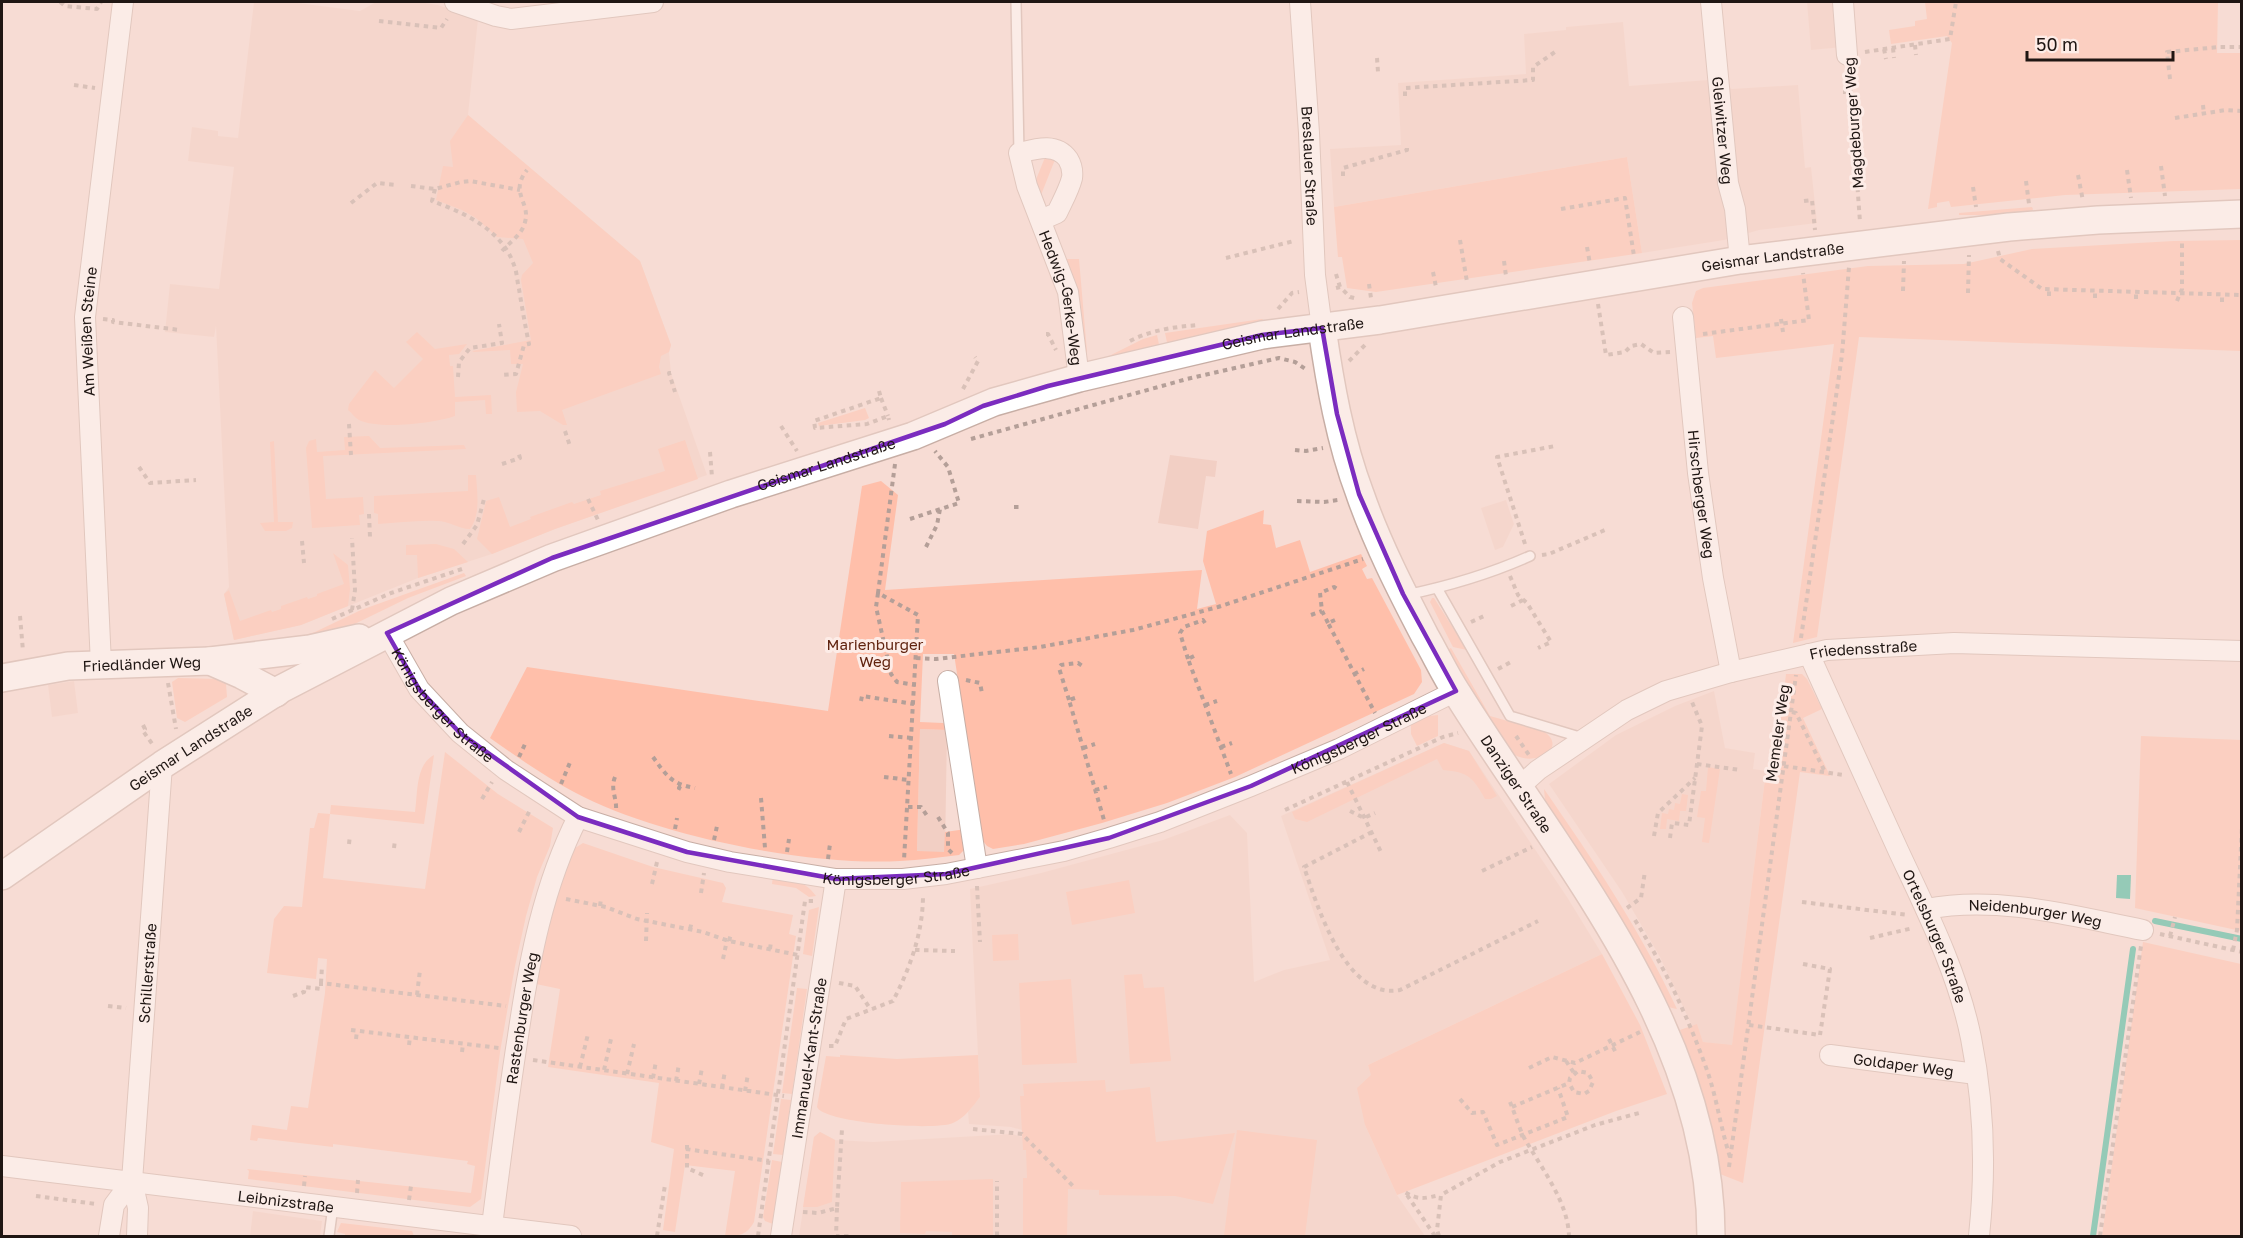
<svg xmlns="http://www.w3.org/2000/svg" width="2243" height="1238" viewBox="0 0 2243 1238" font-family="'Golos Text',sans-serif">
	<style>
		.built { fill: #f2cfc4 }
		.green { fill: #ffbfaa }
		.water { fill: #1eb395 }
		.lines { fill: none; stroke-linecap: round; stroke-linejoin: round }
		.stream { stroke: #1eb395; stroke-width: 6 }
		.lane-casing { stroke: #c7aea5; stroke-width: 12 }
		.street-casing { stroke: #c7aea5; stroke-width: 22 }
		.secondary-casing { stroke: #c7aea5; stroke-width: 30 }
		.path { stroke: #b49f98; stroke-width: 4; stroke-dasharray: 4.5 4.5; stroke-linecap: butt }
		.lane { stroke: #fff; stroke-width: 9 }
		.street { stroke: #fff; stroke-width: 20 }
		.secondary { stroke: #fff; stroke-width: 27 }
		.marked { fill: none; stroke: #7b2cbf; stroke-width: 4.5; stroke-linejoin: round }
		.labels { text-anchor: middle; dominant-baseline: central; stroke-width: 6; stroke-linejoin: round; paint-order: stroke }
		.street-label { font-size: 15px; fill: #1f1613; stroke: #fdece7 }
		.park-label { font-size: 15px; fill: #60230f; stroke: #fdece7 }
	</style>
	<rect width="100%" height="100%" fill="#f7dcd4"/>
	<path class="built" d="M254,2H290L360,11L376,2H419L438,5L478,19L468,115L640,261L671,345L669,352L671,373L707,475L555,529L492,554L418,578L301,625L234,640L224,594L229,587L216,326L214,337L165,332L170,284L219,289L234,167L188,161L192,127L218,131V136L238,138Z
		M1807,2H1839L1843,47L1811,50Z
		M1623,22L1629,86L1708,80L1732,89L1798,85L1805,168L1811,167L1817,223L1759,230L1724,240L1642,253L1627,157L1334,207L1330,149L1401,145L1398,83L1526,74L1524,34L1566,30V27Z
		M1170,455L1217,461L1215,477L1206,476L1198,529L1158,523Z
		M1506,500L1514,524L1503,547L1495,550L1481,508Z
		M74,681L78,713L52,717L48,685Z
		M1714,691L1725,748L1755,753L1753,769L1766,771L1732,1046L1703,1042L1697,1025L1692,1026L1660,957L1622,892L1549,784L1616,735L1675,706Z
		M920,729L947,730L945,852H917Z
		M1444,743L1469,751L1567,897L1602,954L1368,1065L1372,1075L1365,1125L1397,1195L1425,1236H799L814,1137L820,1132L835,1140L873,1142L1012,1134L1022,1137V1130L1011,1127L969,1124L968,1112L980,1097L970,889L1041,873L1163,840L1230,815L1247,833L1254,982L1284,970L1330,960L1281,816Z
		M253,1211L322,1221L320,1236H250Z"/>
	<path class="green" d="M1925,2H2218L2217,53H2241V189L2065,195L1951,207L1949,201L1937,203V207L1928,209L1952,43L1947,36L1891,44L1889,30L1915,26V21L1927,19Z
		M468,115L640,261L671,345L669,352L661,356L659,367L661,374L562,410L567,425H563L540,411L517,412L516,392L523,364H511L510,350L474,352L472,351L531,340L521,280L522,275L533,263L523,239L497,237L476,218L462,210L436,200L443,166L453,167L450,141Z
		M1046,155L1056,157L1041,195L1035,182Z
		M1627,157L1642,253L1376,292L1347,288L1342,257H1338L1334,207Z
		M2032,207L2033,209L2030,215H1959V213Z
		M2241,240V351L1859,337L1817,637L1793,643L1834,344L1716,358L1713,336L1696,338L1692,303L1696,291L1703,288L1868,266L1964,264L2032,249L2174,241Z
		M1064,259H1079L1087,352L1083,351L1076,285Z
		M1262,319L1267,323L1168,347L1165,333Z
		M417,332L435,349L467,344L459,354L449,355L450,366H453L455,397L491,395L492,414H486L485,400L455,402V416C436,423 379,430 359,420C355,418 352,413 348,410L349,404L375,370L394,388L423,359L406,342Z
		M1157,335L1160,349L1099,361L1143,339Z
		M865,408L869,418L865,420L819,426L818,423Z
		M369,436L380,448L464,445L466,449L323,456L326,499L363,497L364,514L359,515L360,525L312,528L306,448L309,441L316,439L317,452L345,450L344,437Z
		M685,440L698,479L555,529L492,554L477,539L486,501L499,497L510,527L531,519L530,517L572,502L574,504L601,495L600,491L665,471L658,449Z
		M274,441L278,522H293L292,528L286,531H265L260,523L274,522L270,442Z
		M468,475H476C477,492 481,514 470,529C459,529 449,521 437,521C418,520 398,523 378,524V514L374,513V496L468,491Z
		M881,481L898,495L885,590L1202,570L1197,609L1216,604L1203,561L1207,531L1264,510L1263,524L1271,525L1276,548L1300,540L1310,572L1361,554L1367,566L1362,569L1367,579L1372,578L1421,670L1422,682L1414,694L1235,777L1167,803L1102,823L1024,844L993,849L987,846L983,841L954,654H923L920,722L943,723L950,727L951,759L947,748V730L920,729L917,851L944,852L945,832L966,829L968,846L959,855C940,857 920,860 900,861C807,866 656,836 574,792C544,776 517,757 490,738L527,667L828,711L862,486Z
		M436,544L454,549L468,562L418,578L417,555H406V545Z
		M333,553L348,565L350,589L348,606L301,625L234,640L224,594L229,590L240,621L271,610L272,612L281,609V606L307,597L308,599L317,596V594L344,584Z
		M464,573L466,576L408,598L334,634L289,640L315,632L361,610Z
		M1432,598H1434L1467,650L1453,647L1430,602Z
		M1451,648L1490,716L1543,731C1570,748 1533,769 1512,753C1506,749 1502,740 1498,734C1479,707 1463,678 1447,650Z
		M1786,674H1802L1807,679L1822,709L1803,718L1830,776L1800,772L1743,1183L1720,1174C1715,1125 1698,1077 1680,1030L1697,1024L1703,1042L1732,1045L1766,771L1771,751L1777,752Z
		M178,678L220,679L226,684L227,697L185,722L177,718L172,682Z
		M1438,715V736L1417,746L1411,734V724L1422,717Z
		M2141,736L2241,740V931L2135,908Z
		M1444,743L1469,751L1497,796L1491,799H1485C1473,777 1468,772 1443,770L1437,759L1307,822L1295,819L1292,812Z
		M445,752L498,794L553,828L550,846L537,877L526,916L515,966L500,1052L481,1199L470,1207L248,1179L249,1171L247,1169L471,1193L475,1166L467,1164L468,1161L333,1144V1147L258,1138L257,1141L250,1140L252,1125L287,1130L291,1106L308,1108L325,993L327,959L318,958L316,979L267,973L274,919L284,906L302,907L310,828H314L318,813L330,814L331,805L415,812C418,794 415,765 434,755L424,824L330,814L323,878L425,889Z
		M1708,767L1720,769L1709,843L1702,842L1705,818L1697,817L1701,791H1706Z
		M1544,789C1593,860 1641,931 1677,1009L1668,1007L1629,933L1549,810L1545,800Z
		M1682,794L1688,795L1686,811H1680L1679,821L1667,819L1666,829H1660L1662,813L1668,814L1669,809L1674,810L1675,803L1680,804Z
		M583,843L653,867L723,883L726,888L722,902L793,915L789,934L796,936L754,1222C747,1235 739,1236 725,1236L735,1171L685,1165L675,1232L663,1230L674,1149L651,1142L659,1083L548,1067L560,989L536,984L550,917L572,850Z
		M773,876C791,880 805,880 816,896L809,897L796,888L772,884Z
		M1129,880L1135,913L1072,925L1066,892Z
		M819,907L812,956L803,954L809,910Z
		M1018,934L1019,960L993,961L992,935Z
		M2143,942L2241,964V1236H2102Z
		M1602,954L1640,1025L1667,1094L1616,1111L1397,1195L1365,1125L1357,1088L1371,1075L1368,1065Z
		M1142,974L1144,988L1164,987L1171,1061L1130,1064L1124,975Z
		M1071,979L1077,1063L1022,1065L1019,983Z
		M797,988L807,989L792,1094L782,1093Z
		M840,1055L897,1059L978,1055L980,1097C973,1106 965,1118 953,1123C935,1131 824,1123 817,1107L826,1056L840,1057Z
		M1105,1080L1106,1092L1150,1087L1156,1142L1235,1133L1213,1204L1175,1196L1099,1195V1190L1068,1189L1067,1236H1023V1178H1027L1026,1150H1023L1020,1096H1024L1023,1084Z
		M781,1099L791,1100L783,1155L773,1154Z
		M1237,1130L1317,1140L1305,1236H1224Z
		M820,1132L835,1140L832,1202L817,1207H803L814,1137Z
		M772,1160L782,1162L773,1224L765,1221L763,1217Z
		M993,1179V1236L952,1235V1232L926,1231L925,1234L900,1233L901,1182Z
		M341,1223L412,1231L414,1236H345V1234L337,1232Z"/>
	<path class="water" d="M2117,875H2131L2130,899L2116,898Z"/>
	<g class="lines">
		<path class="stream" d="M2155,921L2242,939
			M2093,1236L2133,949"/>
		<g class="lane-casing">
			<path id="lane" d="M1016,2L1019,153
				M1437,588L1510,716L1583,738
				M1406,595C1449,586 1490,574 1530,556
				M329,1236L333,1206"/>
		</g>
		<g class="street-casing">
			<g id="street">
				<path d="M455,2L496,16L511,19L653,2"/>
				<path id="s1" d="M1300,2L1309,133L1315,275L1322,328"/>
				<path id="s2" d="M1711,2L1728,183L1735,209L1740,260"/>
				<path d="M1843,2L1847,55"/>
				<path id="s3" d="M1041,220L1057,213C1062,202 1069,190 1072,178C1073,171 1071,164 1068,159C1056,142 1035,149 1019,153L1027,186L1068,292L1079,378"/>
				<path id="s4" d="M1683,317L1698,473L1713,578L1731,672"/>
				<path id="s5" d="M387,633L419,689L460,733L506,770L578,817L687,852L730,862L836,879H903L946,874L1064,851L1109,838L1160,822L1251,786L1339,749L1456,691"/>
				<path id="s6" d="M1809,654C1839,720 1869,787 1899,852C1927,912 1958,973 1971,1038C1984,1103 1986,1171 1979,1236"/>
				<path id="s7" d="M101,664L85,317L123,2"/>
				<path d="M948,681L977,868"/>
				<path id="s8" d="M1518,788L1538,770L1627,710L1666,691L1731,672L1827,650L1954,643L2242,651"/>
				<path id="s9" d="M1926,909C1998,895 2072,916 2143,930"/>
				<path id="s10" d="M1830,1055L1976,1074"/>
				<path id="s11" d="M2,1166L571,1236"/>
				<path id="s12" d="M492,1226C500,1163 508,1099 518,1036C529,961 543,886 578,817"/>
				<path d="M109,1236L114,1205L132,1181"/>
				<path id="s13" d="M137,1236L138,1208L132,1181L162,765"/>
				<path id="s14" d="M781,1236L836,879"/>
			</g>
		</g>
		<g class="secondary-casing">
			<g id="secondary">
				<path id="s15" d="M1322,328C1330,384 1340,441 1360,494C1377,543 1401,590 1425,636C1436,655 1445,675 1457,693C1561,860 1711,1029 1711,1236"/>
				<path d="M210,661L310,649L359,638"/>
				<path id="s16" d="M2,678L68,666L210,661L242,675L276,693"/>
				<path id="s17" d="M2,876L162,765L281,689L451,601L552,558L731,494L913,436L994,402L1079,378L1262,335L1380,320L1740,260L2009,227L2098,220L2242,214"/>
			</g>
		</g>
		<path class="path" d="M60,2L65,6L97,9L101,2
			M379,21L441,28L447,19
			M1915,45L1916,55
			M1893,48L1894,58
			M1884,49L1886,59
			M1865,52L1950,39L1956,2
			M1377,58L1378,72
			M1849,71L1860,222
			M2170,79L2167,52L2219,47H2242
			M74,85L95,88
			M1843,92H1850
			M1405,96V88L1533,80V67L1555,52
			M2203,105L2204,115
			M2175,118L2226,110L2242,111
			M2161,166L2165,196
			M2127,170L2131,198
			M2078,175L2083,201
			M1343,176V168L1407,150V144
			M2026,181L2029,204
			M411,186L435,189L461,182L470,181L520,190
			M1973,187L1976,207
			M435,189L432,201C465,213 502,230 514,265C517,272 517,281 519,289C522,307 525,325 529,344L524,345L516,374L502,375
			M1804,201L1812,200L1815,230
			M351,203L377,183L397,185
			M1561,209L1625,198L1634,256
			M1460,240L1467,282
			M1587,247L1590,264
			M502,251C509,243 521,235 524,225C533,203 508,194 527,170
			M1998,251L2000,259L2042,289L2242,295
			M1226,258L1294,241
			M1504,261L1506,276
			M1433,272L1436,287
			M1336,274L1340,287
			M1369,284L1371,298
			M1336,288L1340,287L1350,297L1358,299
			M1903,291L1904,261
			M1968,293L1969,255
			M2049,296V289
			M2095,298V290
			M2136,299V291
			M2177,301L2182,289V239
			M2222,302V294
			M1598,304L1606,355L1625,352L1631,346L1641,344L1654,353L1670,352
			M1278,309L1292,293L1299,292
			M103,319L113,320V322L180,330
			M1781,319L1783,332
			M1046,334H1048L1056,350
			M1703,334L1809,320L1803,273
			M1130,341C1151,330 1174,327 1198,325
			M1349,361L1365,345
			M671,373H669L675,392
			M458,377L459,362L470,348L502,343L499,324
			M963,389L978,361L975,357
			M879,391L881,398L814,421L815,428L867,424L888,416L889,420
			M881,398L888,416
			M349,424L351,455
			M781,426L797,451
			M565,431L570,446
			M971,439L1187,379L1279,358L1295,362L1307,370
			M1295,450L1306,451L1323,448
			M710,452L712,477
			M502,464L520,458L518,451
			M895,464L878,593L918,615L904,860
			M139,467L150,483L196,480
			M588,499L598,520
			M1297,501L1324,502L1338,500
			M1014,507H1019V511
			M369,514L370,537
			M910,519L959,503L948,467L935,451
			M302,541L304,563
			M463,544L477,525L484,499
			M1525,544L1497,457L1555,446
			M926,547L937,525L940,509
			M1542,555L1549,554L1605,530
			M1510,576L1518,595L1527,603L1551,642L1538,648
			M878,593L876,607L891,674L897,682L915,685
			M1511,606L1523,600
			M352,610L355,590L352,538
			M1311,615L1322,611
			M20,616L23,651
			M332,619L391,593L462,569
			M1335,620L1328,623L1375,713
			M1471,622L1484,616
			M1328,623L1322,611L1320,593L1334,587L1337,589
			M1801,638L1842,355L1849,267
			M1194,656L1188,659L1231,774
			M916,658L936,659L1040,647L1133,630L1218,607L1363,559
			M1188,659L1180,633L1184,627L1203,620L1205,623
			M1498,669L1511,662
			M1354,674L1364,669
			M966,680L980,683L982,693
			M168,683L176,729
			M1075,698L1069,700L1104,820
			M1069,700L1059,668L1061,665L1078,663L1084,667
			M861,701L862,696L914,704
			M1205,705L1217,701
			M1792,712L1796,713L1825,772
			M143,725L145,729L143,731L153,745
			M889,736L912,738
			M1516,736L1529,755
			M1221,747L1232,743
			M1083,748L1095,744
			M519,757L526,742
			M653,757C666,775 671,784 695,788
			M1697,764L1740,770
			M1784,766L1843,775
			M615,777C610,789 617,798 616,810
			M884,777L909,780
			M1347,782L1382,854
			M561,784L571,760
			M680,786L679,788L685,791
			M1095,790L1107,787
			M761,798L765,848
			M482,799L492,782
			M908,807H921L928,817
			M1285,810L1443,737L1458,733
			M1350,811L1364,818L1375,813
			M938,817L948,833V849L953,854
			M675,829L677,818
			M519,832L530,810L532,811
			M1372,832L1304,867C1317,905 1346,1001 1400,990L1538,921
			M1654,836L1658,813L1695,778
			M1670,838L1672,823L1689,825L1702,726L1692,702
			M714,840L717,826
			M349,844L350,835
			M394,848L395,840
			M787,852L789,839
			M828,859L830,844
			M1482,871L1532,847
			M652,884L657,862
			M977,886L980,942
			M701,893L704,873
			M566,899L606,907L637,919L703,932L729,941L798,955
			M1802,902L1908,915
			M600,906L601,899
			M1627,908L1641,898L1645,871
			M1635,920C1665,968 1689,1019 1708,1073C1717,1100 1721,1129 1730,1157
			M690,929L692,921
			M2160,934L2242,952
			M2170,936L2175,917
			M1870,938L1913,928
			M646,941L647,913
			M729,941L731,934
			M770,949L771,942
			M915,950L955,951
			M2233,950L2237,930L2242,826
			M723,959L727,940
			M1803,964L1830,969L1820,1035
			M321,983L322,966
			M839,983L855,986L871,1010
			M417,995L420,970
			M293,996L304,992L305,987L321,989V983L506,1006
			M108,1006L126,1008
			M1749,1025L1820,1035
			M351,1030L499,1048
			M356,1039L357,1031
			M1609,1039L1616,1053
			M409,1045L410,1037
			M829,1046H835L846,1019L893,1001C910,968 923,933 923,895
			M462,1052L463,1044
			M533,1060L784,1096
			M1566,1061L1574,1073
			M580,1067L588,1034
			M1529,1068L1552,1057L1575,1063L1640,1032
			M604,1070L611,1039
			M627,1074L634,1044
			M653,1078L656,1061
			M676,1081L679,1064
			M699,1084L702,1068
			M722,1088L725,1071
			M745,1091L748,1074
			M1460,1099L1472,1113L1483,1112L1497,1145L1568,1117L1558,1088
			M1510,1102C1516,1116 1520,1133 1529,1146C1545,1173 1568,1204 1569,1236
			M1512,1107L1569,1083L1570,1078L1578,1071L1588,1073L1593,1082L1589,1091L1584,1094L1574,1092L1569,1083
			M973,1129L1022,1134L1073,1186L1072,1189
			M687,1145V1168L705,1176
			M686,1149L769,1161
			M1729,1167L1796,675
			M304,1186L305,1176
			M357,1193L358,1180
			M36,1196L96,1204
			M409,1200L411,1186
			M837,1208L836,1236H851
			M803,1212L818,1213L837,1208L842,1129
			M657,1236L665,1185H663
			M758,1236L805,901H813
			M997,1236V1181
			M1435,1236L1405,1192C1419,1201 1425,1198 1440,1195
			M1439,1236L1437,1230L1441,1195L1500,1162L1595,1125L1639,1113
			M2100,1236L2141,946"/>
		<use href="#lane" class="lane"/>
		<use href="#street" class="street"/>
		<use href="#secondary" class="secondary"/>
	</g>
	<path d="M0 0H2243V1238H0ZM1322,328L1337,414L1359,494L1403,594L1456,691L1251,786L1109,838L946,874L836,879L687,852L578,817L460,733L419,689L387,633L552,558L945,424L983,406L1048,386L1262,335Z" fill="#f7dcd4" fill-opacity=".55" fill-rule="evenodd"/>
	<path class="marked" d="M1322,328L1337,414L1359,494L1403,594L1456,691L1251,786L1109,838L946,874L836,879L687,852L578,817L460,733L419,689L387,633L552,558L945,424L983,406L1048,386L1262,335Z"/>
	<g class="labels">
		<g class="street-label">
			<text transform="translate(1853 123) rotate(-94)">Magdeburger Weg</text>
			<text stroke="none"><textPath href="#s2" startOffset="129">Gleiwitzer Weg</textPath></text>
			<text stroke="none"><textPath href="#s1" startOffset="164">Breslauer Straße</textPath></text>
			<text stroke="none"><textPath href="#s17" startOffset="1899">Geismar Landstraße</textPath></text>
			<text stroke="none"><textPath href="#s3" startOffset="280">Hedwig-Gerke-Weg</textPath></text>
			<text stroke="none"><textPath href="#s7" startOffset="333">Am Weißen Steine</textPath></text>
			<text stroke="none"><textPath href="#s17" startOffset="1413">Geismar Landstraße</textPath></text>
			<text stroke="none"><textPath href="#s17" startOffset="927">Geismar Landstraße</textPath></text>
			<text stroke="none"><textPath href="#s4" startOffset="178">Hirschberger Weg</textPath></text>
			<text stroke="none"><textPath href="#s8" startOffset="380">Friedensstraße</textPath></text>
			<text stroke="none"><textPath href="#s16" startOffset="141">Friedländer Weg</textPath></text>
			<text stroke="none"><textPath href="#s5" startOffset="92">Königsberger Straße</textPath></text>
			<text transform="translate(1777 733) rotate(-82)">Memeler Weg</text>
			<text stroke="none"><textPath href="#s5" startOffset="1082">Königsberger Straße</textPath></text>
			<text stroke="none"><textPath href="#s17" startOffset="228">Geismar Landstraße</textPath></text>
			<text stroke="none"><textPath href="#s15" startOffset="501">Danziger Straße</textPath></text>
			<text stroke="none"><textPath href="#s5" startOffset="596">Königsberger Straße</textPath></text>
			<text stroke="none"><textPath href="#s9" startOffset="110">Neidenburger Weg</textPath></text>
			<text stroke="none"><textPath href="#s6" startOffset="309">Ortelsburger Straße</textPath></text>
			<text stroke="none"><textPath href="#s13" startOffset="264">Schillerstraße</textPath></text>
			<text stroke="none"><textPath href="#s12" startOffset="210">Rastenburger Weg</textPath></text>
			<text stroke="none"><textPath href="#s14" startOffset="180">Immanuel-Kant-Straße</textPath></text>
			<text stroke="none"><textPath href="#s10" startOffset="74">Goldaper Weg</textPath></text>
			<text stroke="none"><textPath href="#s11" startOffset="286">Leibnizstraße</textPath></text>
		</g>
		<g class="park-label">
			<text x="875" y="644">Marienburger<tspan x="875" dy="17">Weg</tspan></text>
		</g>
	</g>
	<rect width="2243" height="1238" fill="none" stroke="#1f1613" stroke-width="6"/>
	<path d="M2027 51v9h146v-9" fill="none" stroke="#1f1613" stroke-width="3"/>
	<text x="2036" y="51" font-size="18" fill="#1f1613" stroke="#fdece7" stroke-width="4.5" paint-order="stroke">50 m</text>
</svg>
